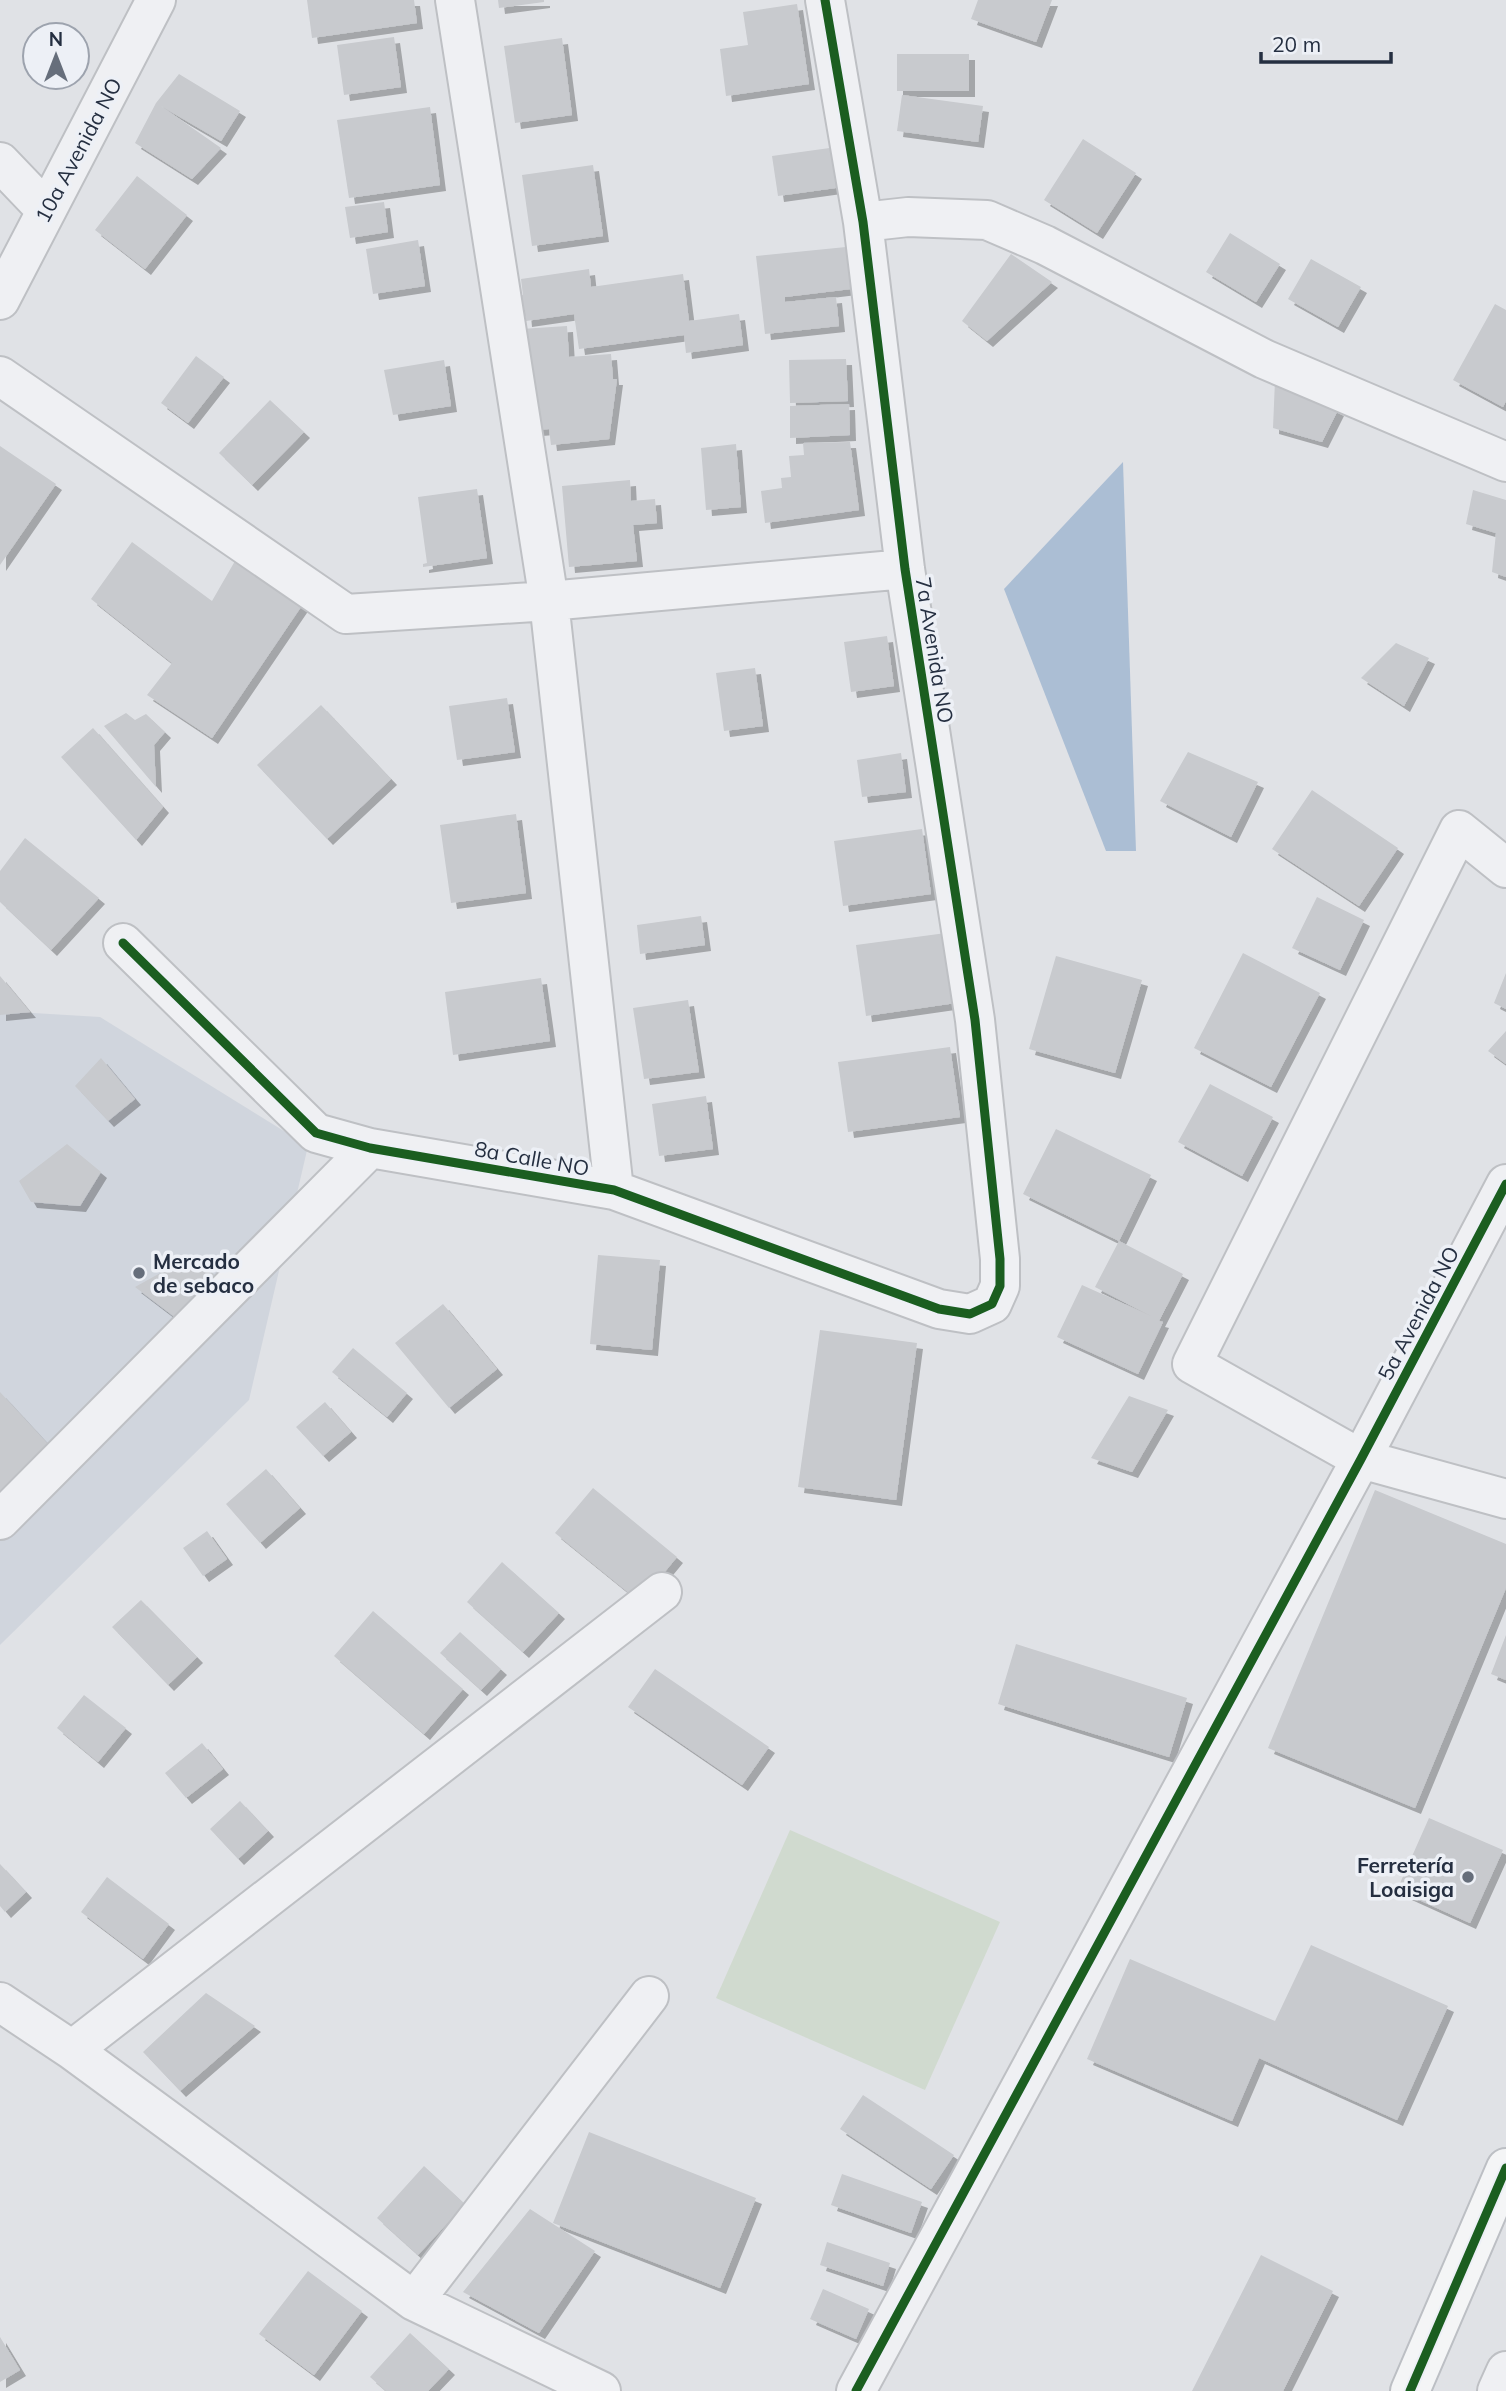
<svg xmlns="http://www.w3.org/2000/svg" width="1506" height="2391" viewBox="0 0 1506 2391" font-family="Mulish,sans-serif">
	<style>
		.built { fill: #d0d5dd }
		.green { fill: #d0dacf }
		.water { fill: #abbed4 }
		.building { fill: #c8cace; filter: url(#shadow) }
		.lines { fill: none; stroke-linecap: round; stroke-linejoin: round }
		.minor-casing { stroke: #bec0c4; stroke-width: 42 }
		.major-casing { stroke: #bcbfc4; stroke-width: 42 }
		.minor { stroke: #eff0f3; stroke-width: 38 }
		.major { stroke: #f4f5f6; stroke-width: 38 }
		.cycleway-casing { stroke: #edf0f6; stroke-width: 13 }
		.cycleway { stroke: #1b5e20; stroke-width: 9 }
		.poi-dot { fill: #666e7b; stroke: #edf0f6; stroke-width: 2.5 }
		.labels { text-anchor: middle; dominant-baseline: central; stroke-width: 7; stroke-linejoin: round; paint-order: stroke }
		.street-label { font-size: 21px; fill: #252f41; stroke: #edf0f6 }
		.poi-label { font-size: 21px; font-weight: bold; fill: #252f41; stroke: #edf0f6; text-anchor: start }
	</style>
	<defs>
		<filter id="shadow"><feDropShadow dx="6" dy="6" stdDeviation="0" flood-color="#0004"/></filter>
	</defs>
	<rect width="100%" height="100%" fill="#e0e2e6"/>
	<path class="built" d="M0,1011L100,1017L308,1146L249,1400L0,1645Z"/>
	<path class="green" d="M790,1830L1000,1922L925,2090L716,1998Z"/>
	<path class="water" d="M1123,462L1136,851H1106L1004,589Z"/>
	<path class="building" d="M307,0H414L417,23L312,38Z
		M498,0H544V2L499,8Z
		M978,0H1052L1036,42L971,19Z
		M797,4L809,84L726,96L720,49L748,45L743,12Z
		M394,37L401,87L344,95L337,45Z
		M562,38L572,115L515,123L504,46Z
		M897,54H969V91H897Z
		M179,74L240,111L221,141L161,106L221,148L192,179L135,143L156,103Z
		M902,95L983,106L978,142L897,131Z
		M430,107L440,185L349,198L337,120Z
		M1083,139L1136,173L1097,233L1044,200Z
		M844,146L850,186L778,196L772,156Z
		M593,165L603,236L532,246L522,175Z
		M137,176L187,215L145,269L95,230Z
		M384,202L388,232L350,238L345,207Z
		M1230,233L1280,264L1256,302L1206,272Z
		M418,240L425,286L373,294L366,249Z
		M846,247L851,289L785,297V302L836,297L839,326L765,334L756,256Z
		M1011,254L1052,282L987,341L962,321Z
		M1311,259L1361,287L1338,327L1288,299Z
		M589,269L591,287L683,274L689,321L739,314L743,345L686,353L684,335L579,349L574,314L526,321L525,310L514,311L512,297L523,295L521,279Z
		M1495,304L1506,310V401L1503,407L1453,380Z
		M567,326L569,357L611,354L613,379H617L609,439L551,445L549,429L536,430L521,329Z
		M196,356L224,377L188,423L161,403Z
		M846,359L848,401L790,403L789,360Z
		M444,360L451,406L393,415L384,370Z
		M1275,380L1338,410L1322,442L1273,428Z
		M270,400L304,432L252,485L219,453Z
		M849,404L850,435L790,438V406Z
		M850,442L859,510L765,523L761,491L782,488L781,478L791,477L789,456L804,455L803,443Z
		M736,444L741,507L706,510L701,448Z
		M0,446L56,484L0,565Z
		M630,480L631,501L655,499L657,523L633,525L637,561L569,567L562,486Z
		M477,489L487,558L423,567V564L427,563L418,497Z
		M1473,490L1506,500V577L1492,572L1496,533L1466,524Z
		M132,542L212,601L239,554L305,601L212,738L147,695L172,663L91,599Z
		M887,636L894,686L851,692L844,642Z
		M1396,643L1429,658L1404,706L1361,678Z
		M755,668L763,726L724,731L716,673Z
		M507,698L515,752L457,760L449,706Z
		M321,705L391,779L327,839L257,765Z
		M126,713L135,720L146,714L165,732L154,745L156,787L104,726Z
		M93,728L163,807L136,840L61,757Z
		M1188,752L1258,782L1231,837L1160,801Z
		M901,753L906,792L862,797L857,760Z
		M1312,790L1398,848L1359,906L1272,849Z
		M516,814L526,893L451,903L440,825Z
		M922,829L931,894L843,906L834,841Z
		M25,838L99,898L51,950L0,902V871Z
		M1317,897L1364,920L1340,970L1292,948Z
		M701,916L705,945L640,954L637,925Z
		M946,933L956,1003L866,1016L856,945Z
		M1243,953L1320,993L1271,1087L1194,1048Z
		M1056,956L1142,980L1115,1073L1029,1049Z
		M1506,973V1009L1494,1003Z
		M0,976L30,1012L0,1015Z
		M541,978L550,1041L453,1055L445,992Z
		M688,1000L699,1072L644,1079L633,1008Z
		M1506,1031V1064L1488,1051Z
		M950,1047L960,1117L848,1132L838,1062Z
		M101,1058L135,1099L108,1121L75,1086Z
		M1210,1084L1273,1117L1242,1176L1178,1142Z
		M706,1096L713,1149L659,1156L652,1104Z
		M1056,1129L1151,1175L1119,1241L1183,1274L1159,1321L1163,1322L1138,1374L1057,1337L1082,1285L1151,1316L1095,1287L1119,1241L1023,1194Z
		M67,1144L101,1172L80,1206L31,1202L19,1181Z
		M193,1255L230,1289L185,1325L135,1287Z
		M598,1255L660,1260L652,1350L590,1344Z
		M443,1304L497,1369L449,1408L395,1343Z
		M820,1330L917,1343L896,1500L798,1487Z
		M353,1348L407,1393L387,1417L332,1372Z
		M0,1392L50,1446L0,1504Z
		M1129,1396L1168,1410L1132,1472L1091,1458Z
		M325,1402L351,1432L323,1456L296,1427Z
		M266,1469L300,1508L260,1543L226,1504Z
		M593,1488L677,1557L640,1602L555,1533Z
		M1375,1490L1506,1544V1588L1415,1808L1268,1748Z
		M207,1531L227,1559L203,1576L183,1548Z
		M502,1562L559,1613L523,1652L467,1602Z
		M141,1600L197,1657L168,1685L112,1627Z
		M373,1611L463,1689L424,1734L334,1656Z
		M460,1632L501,1669L481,1690L440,1653Z
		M1506,1635V1680L1491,1674Z
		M1016,1644L1187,1698L1169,1757L998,1704Z
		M655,1669L769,1747L742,1785L628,1707Z
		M84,1695L126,1728L98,1762L57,1728Z
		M202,1743L223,1769L186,1798L165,1773Z
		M240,1801L268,1831L238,1859L210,1829Z
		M1429,1818L1503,1850L1470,1923L1397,1890Z
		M0,1864L26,1892L5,1912L0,1906Z
		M107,1877L169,1924L143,1959L81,1912Z
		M1311,1945L1448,2006L1397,2120L1259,2058L1232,2121L1087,2059L1130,1959L1275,2021Z
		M206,1993L255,2026L180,2091L143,2052Z
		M863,2095L954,2155L931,2189L840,2129Z
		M589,2132L756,2198L720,2288L553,2223Z
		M424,2166L465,2204L418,2255L377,2218Z
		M842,2174L922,2202L911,2233L831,2205Z
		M530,2209L595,2251L539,2333L463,2292Z
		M827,2242L890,2263L883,2286L820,2265Z
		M1261,2255L1333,2291L1283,2391H1192Z
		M308,2271L362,2311L314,2375L259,2334Z
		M823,2289L869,2309L856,2339L810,2319Z
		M410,2333L449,2369L428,2391H386L370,2377Z
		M0,2337L20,2370L0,2382Z"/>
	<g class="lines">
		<g class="minor-casing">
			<path id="minor" d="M455,0L549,601L614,1190
				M0,162L46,210
				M863,222L908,217L987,220L1045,245L1264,359L1506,462
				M0,300L156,0
				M0,376L346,614L549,601L905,569
				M1506,868L1459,830L1192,1364L1361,1459L1506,1499
				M123,943L316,1133L370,1148L614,1190L939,1309L970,1314L992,1304L1000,1286V1259L975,1020L905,569L863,222L825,0
				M0,1520L370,1148
				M0,2002L72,2050L414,2301L601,2391
				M72,2050L662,1592
				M414,2301L649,1996
				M856,2391L1361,1459L1506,1184
				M1497,2391L1506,2371"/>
		</g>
		<g class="major-casing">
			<path id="major" d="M1410,2391L1506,2168"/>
		</g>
		<use href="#minor" class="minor"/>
		<use href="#major" class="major"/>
		<g class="cycleway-casing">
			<path id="cycleway" d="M123,943L316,1133L370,1148L614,1190L939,1309L970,1314L992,1304L1000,1286V1259L975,1020L905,569L863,222L825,0
				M856,2391L1361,1459L1506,1184
				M1410,2391L1506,2168"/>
		</g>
		<use href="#cycleway" class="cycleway"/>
	</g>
	<g class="poi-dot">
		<circle cx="139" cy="1273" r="7"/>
		<circle cx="1468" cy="1877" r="7"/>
	</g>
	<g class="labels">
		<g class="street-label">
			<text transform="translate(78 150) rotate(-62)">10a Avenida NO</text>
			<text transform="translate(935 650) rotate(81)">7a Avenida NO</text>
			<text transform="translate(532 1158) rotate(10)">8a Calle NO</text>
			<text transform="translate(1418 1313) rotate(-62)">5a Avenida NO</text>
		</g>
		<g class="poi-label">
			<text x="153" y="1261">Mercado<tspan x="153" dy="24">de sebaco</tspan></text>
			<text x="1454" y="1865" text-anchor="end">Ferretería<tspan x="1454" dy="24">Loaisiga</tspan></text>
		</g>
	</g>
	<g transform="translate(56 56)"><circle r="33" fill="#edf0f6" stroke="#9da3ae" stroke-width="2"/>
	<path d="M0-5L12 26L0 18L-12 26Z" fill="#666e7b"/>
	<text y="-10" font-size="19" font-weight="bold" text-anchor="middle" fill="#252f41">N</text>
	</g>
	<path d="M1261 52v10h130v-10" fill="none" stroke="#252f41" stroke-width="3.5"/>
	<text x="1272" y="52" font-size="21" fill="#252f41" stroke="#edf0f6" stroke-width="5" paint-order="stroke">20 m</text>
</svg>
